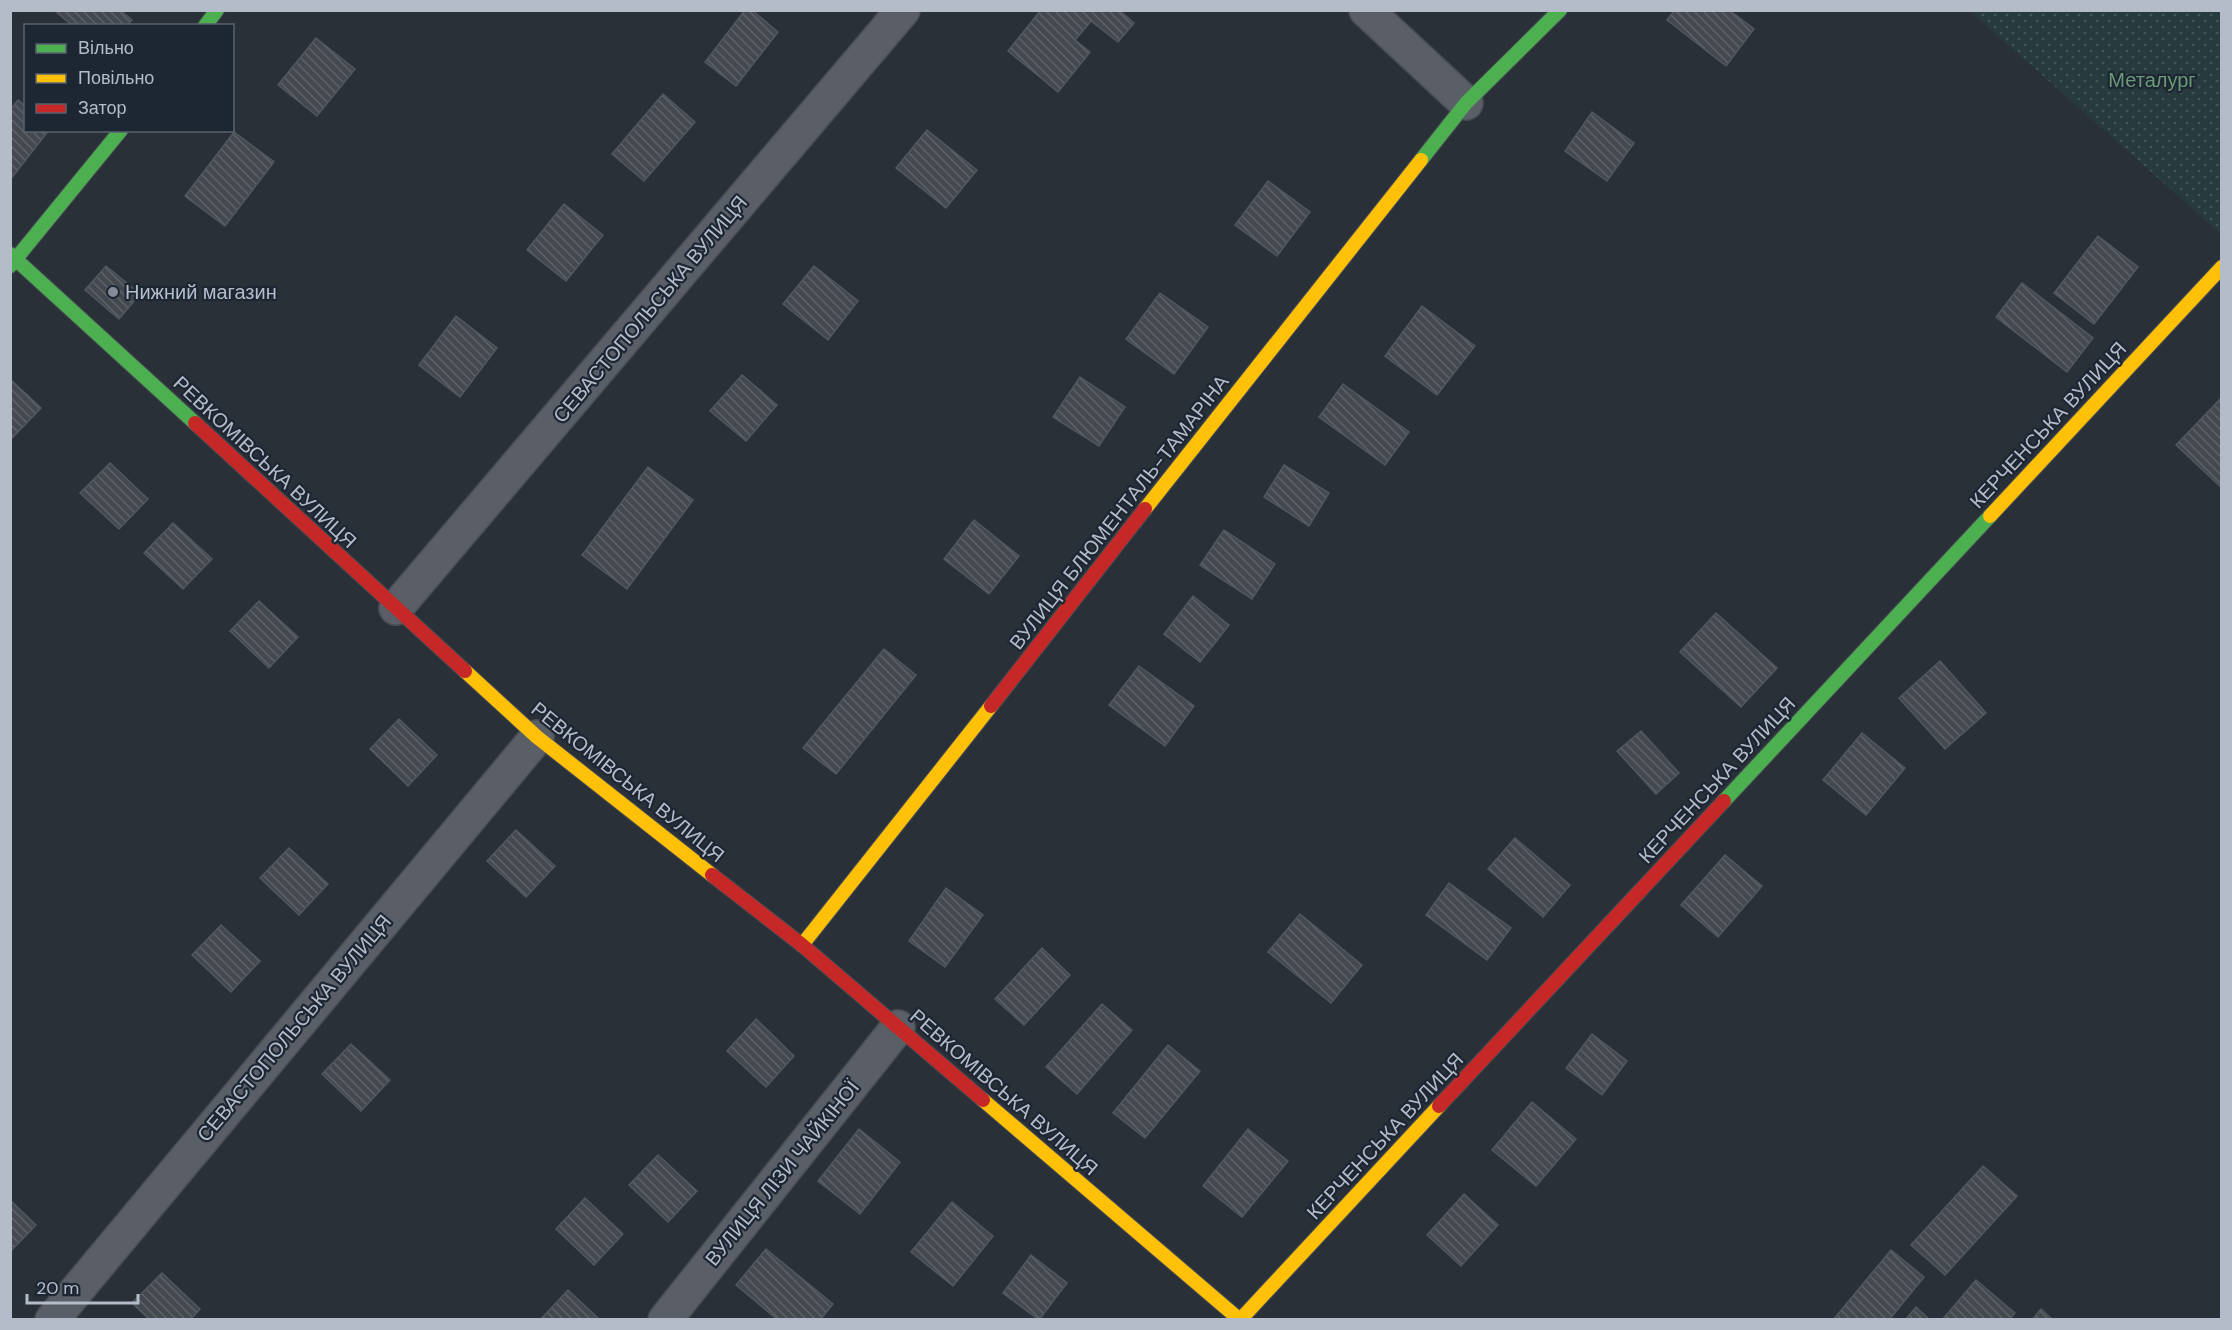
<svg xmlns="http://www.w3.org/2000/svg" width="2232" height="1330" viewBox="0 0 2232 1330" font-family="'DM Sans',sans-serif">
	<style>
		.park { fill: url(#park-dots) }
		.building { fill: url(#building-back-hatch); stroke: #52575f; stroke-width: 1.5 }
		.lines { fill: none; stroke-linecap: round; stroke-linejoin: round }
		.street-casing { stroke: #484c53; stroke-width: 36 }
		.fast-casing { stroke: #484c53; stroke-width: 16 }
		.slow-casing { stroke: #484c53; stroke-width: 16 }
		.jam-casing { stroke: #484c53; stroke-width: 16 }
		.street { stroke: #5a5e66; stroke-width: 33 }
		.fast { stroke: #4caf50; stroke-width: 14 }
		.slow { stroke: #ffc107; stroke-width: 14 }
		.jam { stroke: #c62828; stroke-width: 14 }
		.poi-dot { fill: #848b96; stroke: #1d2633; stroke-width: 2 }
		.labels { text-anchor: middle; dominant-baseline: central; stroke-width: 4.5; stroke-linejoin: round; paint-order: stroke }
		.park-label { font-size: 20px; fill: #6b9a76; stroke: #1d2633 }
		.poi-label { font-size: 20px; fill: #b4bcc9; stroke: #1d2633; text-anchor: start }
		.street-label { font-size: 20px; fill: #b4bcc9; stroke: #1d2633 }
	</style>
	<defs>
		<pattern id="park-dots" width="8" height="8" patternUnits="userSpaceOnUse" patternTransform="scale(1.5)"><rect width="8" height="8" fill="#273a3e"/><path d="M2 2h.1M6 6h.1" fill="none" stroke="#445559" stroke-width="1.8" stroke-linecap="round"/></pattern>
		<pattern id="building-back-hatch" width="6" height="6" patternUnits="userSpaceOnUse" patternTransform="scale(1.5)"><rect width="6" height="6" fill="#444950"/><path d="M-1 5l2 2M0 0l6 6M5-1l2 2" fill="none" stroke="#5d6168"/></pattern>
	</defs>
	<rect width="100%" height="100%" fill="#2a3038"/>
	<path class="park" d="M1970,11H2221V234Z"/>
	<path class="building" d="M54,10H120L132,20L127,26H73Z
		M745,10H752L778,32L736,86L705,62Z
		M1041,10H1119L1134,23L1118,42L1091,21L1075,40L1090,52L1058,92L1008,51Z
		M1675,10H1729L1754,29L1726,66L1667,20Z
		M316,38L355,69L317,116L278,85Z
		M663,94L695,122L644,181L612,154Z
		M18,100L26,106V130H49L10,180V110Z
		M1592,112L1634,143L1607,181L1565,151Z
		M927,130L977,170L946,208L896,168Z
		M234,132L274,162L225,226L185,196Z
		M1268,181L1310,212L1277,256L1235,225Z
		M564,204L603,235L566,281L527,250Z
		M2098,236L2138,267L2094,324L2054,293Z
		M106,266L140,294L119,319L85,290Z
		M814,266L858,301L828,340L783,304Z
		M2022,283L2093,338L2067,372L1996,317Z
		M1160,293L1208,327L1174,374L1126,339Z
		M1422,306L1475,346L1437,395L1385,356Z
		M456,316L497,348L460,397L419,365Z
		M742,375L777,405L746,441L710,411Z
		M1080,377L1125,407L1099,446L1053,417Z
		M10,379L41,408L12,438L10,437Z
		M1343,384L1409,432L1385,465L1319,417Z
		M2222,397V488L2176,445Z
		M110,463L148,499L119,529L80,493Z
		M1284,465L1329,493L1309,526L1264,497Z
		M648,467L693,500L627,589L582,555Z
		M974,520L1019,556L989,594L944,559Z
		M173,523L212,559L183,589L144,553Z
		M1224,530L1275,564L1252,599L1200,565Z
		M1193,596L1229,625L1200,662L1164,634Z
		M259,601L298,637L269,668L230,631Z
		M1716,613L1777,668L1741,707L1680,652Z
		M884,649L916,675L836,774L803,748Z
		M1940,661L1986,713L1945,749L1899,698Z
		M1139,666L1194,706L1165,746L1109,705Z
		M399,719L437,755L408,786L370,749Z
		M1641,731L1679,773L1656,794L1617,751Z
		M1862,733L1905,768L1866,815L1823,780Z
		M516,830L555,866L526,897L487,861Z
		M1515,838L1570,885L1543,917L1488,869Z
		M289,848L328,884L299,915L260,878Z
		M1725,855L1762,886L1718,937L1681,905Z
		M1449,883L1511,928L1487,960L1426,915Z
		M946,888L983,915L945,967L909,941Z
		M1300,914L1362,965L1331,1003L1268,952Z
		M221,925L260,961L231,992L192,955Z
		M1042,948L1070,975L1024,1025L995,999Z
		M1102,1004L1132,1030L1077,1094L1046,1067Z
		M756,1019L794,1056L766,1087L727,1051Z
		M1592,1034L1627,1061L1602,1095L1566,1068Z
		M351,1044L390,1080L361,1111L322,1074Z
		M1168,1045L1200,1071L1145,1138L1113,1113Z
		M1532,1102L1576,1139L1536,1186L1492,1150Z
		M859,1129L900,1162L860,1214L818,1181Z
		M1248,1129L1288,1161L1242,1217L1203,1186Z
		M658,1155L697,1191L668,1222L629,1185Z
		M1983,1166L2017,1196L1945,1275L1911,1245Z
		M1464,1194L1498,1225L1461,1266L1427,1235Z
		M585,1198L623,1234L594,1265L556,1229Z
		M10,1200L36,1225L10,1252Z
		M952,1202L993,1236L953,1286L911,1252Z
		M766,1249L833,1304L820,1320H778L736,1285Z
		M1891,1250L1924,1277L1889,1320H1833Z
		M1031,1255L1067,1283L1039,1320L1003,1293Z
		M162,1273L200,1309L190,1320H150L132,1303Z
		M1976,1280L2015,1313L2009,1320H1942Z
		M568,1290L600,1320H540Z
		M1916,1307L1930,1320H1905Z
		M2041,1309L2053,1320H2032Z"/>
	<g class="lines">
		<g class="street-casing">
			<path id="street" d="M1366,10L1466,103
				M396,608L903,10
				M52,1320L537,737
				M665,1320L898,1027"/>
		</g>
		<g class="fast-casing">
			<path id="fast" d="M205,26L217,10
				M1421,160L1466,103L1560,10
				M10,254L195,423
				M10,266L121,130
				M1724,801L1990,516"/>
		</g>
		<g class="slow-casing">
			<path id="slow" d="M1145,509L1421,160
				M1990,516L2222,267
				M465,671L537,737L712,875
				M802,945L991,706
				M983,1100L1240,1320
				M1240,1320L1439,1106"/>
		</g>
		<g class="jam-casing">
			<path id="jam" d="M195,423L465,671
				M991,706L1145,509
				M712,875L802,945L983,1100
				M1439,1106L1724,801"/>
		</g>
		<use href="#street" class="street"/>
		<use href="#fast" class="fast"/>
		<use href="#slow" class="slow"/>
		<use href="#jam" class="jam"/>
	</g>
	<circle class="poi-dot" cx="113" cy="292" r="6"/>
	<g class="labels">
		<g class="park-label">
			<text x="2152" y="80">Металург</text>
		</g>
		<g class="poi-label">
			<text x="125" y="292">Нижний магазин</text>
		</g>
		<g class="street-label">
			<text transform="translate(650 309) rotate(-50)">СЕВАСТОПОЛЬСЬКА ВУЛИЦЯ</text>
			<text transform="translate(2048 425) rotate(-47)">КЕРЧЕНСЬКА ВУЛИЦЯ</text>
			<text transform="translate(265 462) rotate(43)">РЕВКОМІВСЬКА ВУЛИЦЯ</text>
			<text transform="translate(1119 512) rotate(-52)">ВУЛИЦЯ БЛЮМЕНТАЛЬ-ТАМАРІНА</text>
			<text transform="translate(1717 780) rotate(-47)">КЕРЧЕНСЬКА ВУЛИЦЯ</text>
			<text transform="translate(628 782) rotate(39)">РЕВКОМІВСЬКА ВУЛИЦЯ</text>
			<text transform="translate(294 1028) rotate(-50)">СЕВАСТОПОЛЬСЬКА ВУЛИЦЯ</text>
			<text transform="translate(1004 1092) rotate(41)">РЕВКОМІВСЬКА ВУЛИЦЯ</text>
			<text transform="translate(1385 1136) rotate(-47)">КЕРЧЕНСЬКА ВУЛИЦЯ</text>
			<text transform="translate(782 1173) rotate(-51)">ВУЛИЦЯ ЛІЗИ ЧАЙКІНОЇ</text>
		</g>
	</g>
	<rect width="2232" height="1330" fill="none" stroke="#b4bcc9" stroke-width="24"/>
	<rect x="24" y="24" width="210" height="108" fill="#1d2633" stroke="#59626f" stroke-width="1.5"/>
	<rect x="36" y="44" width="30" height="9" fill="#4caf50" stroke="#59626f" stroke-width="1.5"/>
	<text x="78" y="54" font-size="18" fill="#b4bcc9">Вільно</text>
	<rect x="36" y="74" width="30" height="9" fill="#ffc107" stroke="#59626f" stroke-width="1.5"/>
	<text x="78" y="84" font-size="18" fill="#b4bcc9">Повільно</text>
	<rect x="36" y="104" width="30" height="9" fill="#c62828" stroke="#59626f" stroke-width="1.5"/>
	<text x="78" y="114" font-size="18" fill="#b4bcc9">Затор</text>
	<path d="M27 1294v9h111v-9" fill="none" stroke="#b4bcc9" stroke-width="3"/>
	<text x="36" y="1294" font-size="18" fill="#b4bcc9" stroke="#1d2633" stroke-width="4.5" paint-order="stroke">20 m</text>
</svg>
